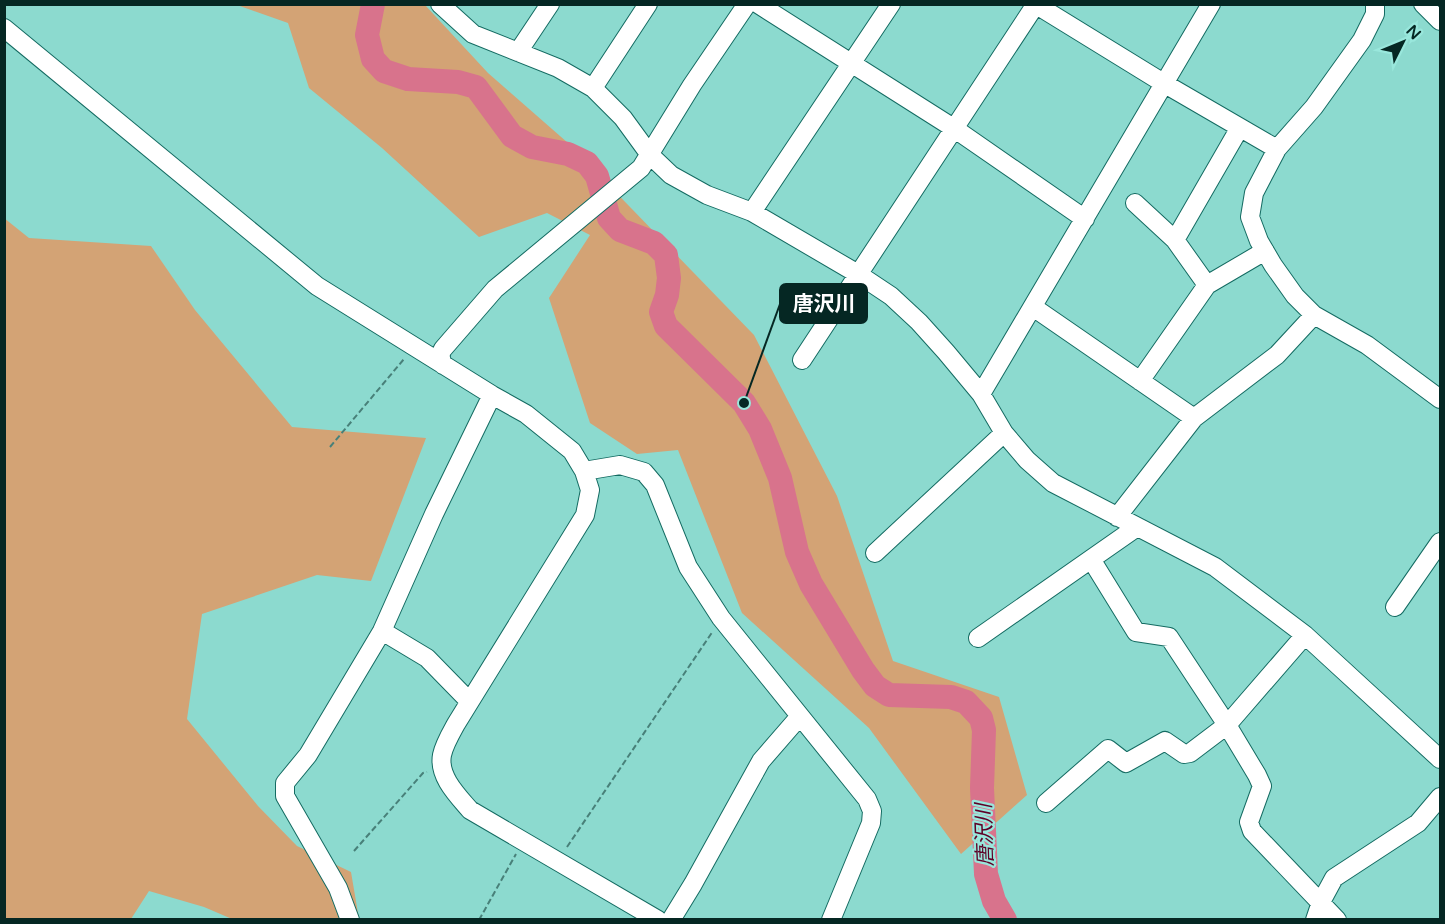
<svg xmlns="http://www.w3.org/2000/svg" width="1445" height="924" viewBox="0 0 1445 924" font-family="'Varela Round','Noto Sans JP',sans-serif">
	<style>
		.green { fill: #d3a375 }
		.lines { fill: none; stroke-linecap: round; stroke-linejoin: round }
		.river { stroke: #d8738c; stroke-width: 24 }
		.minor-casing { stroke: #146b62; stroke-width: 20 }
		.path { stroke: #488079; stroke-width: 2; stroke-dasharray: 6 3; stroke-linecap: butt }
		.minor { stroke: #fff; stroke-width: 18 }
		.labels { text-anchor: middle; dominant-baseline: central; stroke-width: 4.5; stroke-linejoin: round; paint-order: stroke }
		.water-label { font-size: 21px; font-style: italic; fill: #5f0027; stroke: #99e7dc }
		.leader { fill: none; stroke: #052723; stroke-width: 2 }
		.callout-dot { fill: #052723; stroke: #99e7dc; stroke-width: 2 }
		.callout { fill: #052723; stroke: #052723; stroke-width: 2 }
		.callout-label { font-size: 21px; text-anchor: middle; font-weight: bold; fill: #fff }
	</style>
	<rect width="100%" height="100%" fill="#8cdacf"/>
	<path class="green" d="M237,5H425L488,73L568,143L754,335L837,496L893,661L999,697L1027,795L961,854L869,728L742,613L678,450L637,454L590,423L549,298L590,235L547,213L479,237L382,148L309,88L288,23Z
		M4,218L29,238L151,246L195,310L292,427L426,438L371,581L317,575L202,614L187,719L258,806L297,846L351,872L359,919H232L204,907L149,891L131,919H5Z"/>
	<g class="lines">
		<path class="river" d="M373,4L367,35L373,59L384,71L408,79L458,82L476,87L512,136L532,147L568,154L587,163L597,176L609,218L620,230L654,243L666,255L669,278L667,295L661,312L666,326L744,403L760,429L780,478L797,552L811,584L863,670L875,686L889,695L951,697L966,702L981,718L984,730L982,788L986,874L994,901L1005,920"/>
		<g class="minor-casing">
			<path id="minor" d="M440,4L473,34L558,68L593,88L623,118L650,155L671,175L707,195L752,212L858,274L891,296L919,322L946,352L981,394L1004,433L1027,460L1053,483L1215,567L1305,635L1440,759
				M758,4L955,129L1085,219
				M1035,4L1165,84L1277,149
				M1375,4V14L1362,40L1314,107L1277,149L1254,193L1250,217L1259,241L1273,265L1295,296L1314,315L1367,345L1440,399
				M1423,4L1440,21
				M4,28L317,286L492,395L526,414L572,451L584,471L590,490L585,515L456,724C451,733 444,745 442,755C438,776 457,795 470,810L658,920
				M518,52L550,4
				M593,88L648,4
				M1135,203L1175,240L1207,285
				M752,212L891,4
				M1175,240L1239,129
				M1033,307L1194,418
				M802,360L1036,4
				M443,365L440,355L443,349L495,289L641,168L692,85L747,4
				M1140,381L1207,285L1265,251
				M981,394L1211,4
				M584,471L620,465L644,472L655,485L688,567L721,618L867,799L872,811L871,823L831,920
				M1117,517L1194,418L1277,355L1314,315
				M875,553L1004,433
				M1091,559L1136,632L1169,637L1227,725L1257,775L1262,786L1249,822L1252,831L1337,920
				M1395,607L1440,542
				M382,631L427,658L469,701
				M978,638L1137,527
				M1046,803L1108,749L1126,763L1165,741L1184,754L1190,753L1227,725L1305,635
				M350,920L338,888L285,796V783L308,755L382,631L434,514L492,395
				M671,920L693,884L761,761L800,716
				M1315,920L1321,902L1334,878L1418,823L1440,797"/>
		</g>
		<path class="path" d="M330,447L404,359
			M567,847L713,631
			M354,851L423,773L427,772
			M479,920L516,854"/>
		<use href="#minor" class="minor"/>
	</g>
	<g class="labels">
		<g class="water-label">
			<text transform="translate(985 835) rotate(-92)">唐沢川</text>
		</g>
	</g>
	<path class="leader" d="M744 403L780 304"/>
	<circle class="callout-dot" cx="744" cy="403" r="6"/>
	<rect class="callout" x="780" y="284" width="87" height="39" rx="6"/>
	<g class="callout-label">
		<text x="824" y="311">唐沢川</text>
	</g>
	<rect width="1445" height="924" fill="none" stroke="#052723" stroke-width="12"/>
	<g transform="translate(1403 42) rotate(47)" stroke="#99e7dc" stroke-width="4.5" paint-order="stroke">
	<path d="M0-4.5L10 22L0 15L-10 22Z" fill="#052723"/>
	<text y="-9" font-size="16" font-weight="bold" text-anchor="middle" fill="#052723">N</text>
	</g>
</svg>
